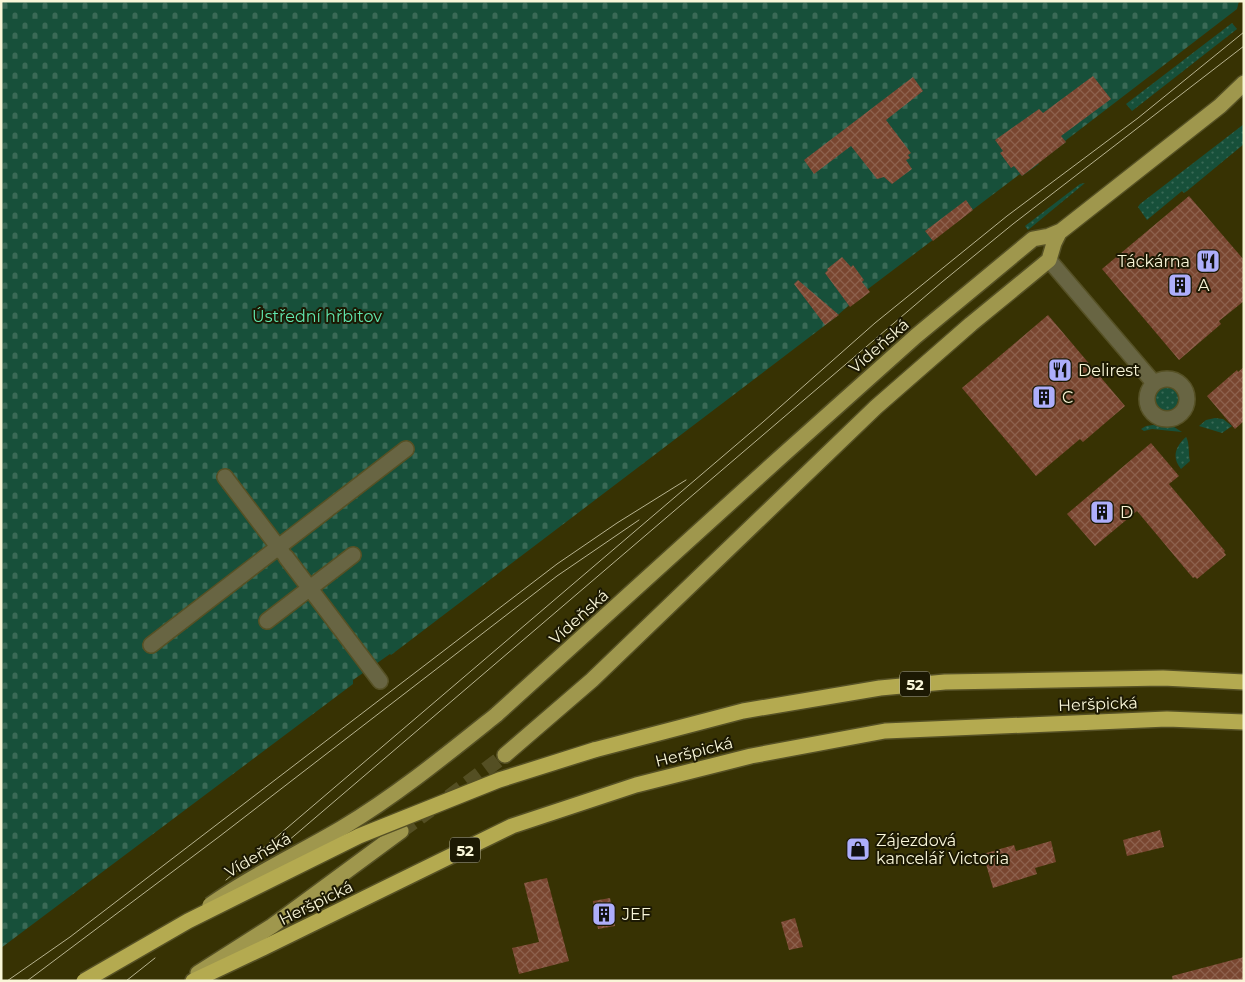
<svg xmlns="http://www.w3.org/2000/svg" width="1245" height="982" viewBox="0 0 1245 982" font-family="Montserrat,sans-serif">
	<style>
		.grass { fill: url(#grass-dots) }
		.cemetery { fill: url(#cemetery-stones) }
		.building { fill: url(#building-cross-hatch) }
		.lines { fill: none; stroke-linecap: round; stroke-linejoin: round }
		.major-tunnel { stroke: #544f23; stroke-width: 15; stroke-dasharray: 15 8; stroke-linecap: butt }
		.minor-casing { stroke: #565125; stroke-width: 18 }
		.major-casing { stroke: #565125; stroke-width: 18 }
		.highway-casing { stroke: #565125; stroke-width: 18 }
		.minor { stroke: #686543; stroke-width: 15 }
		.major { stroke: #9f974d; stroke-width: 15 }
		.highway { stroke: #b4aa50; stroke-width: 15 }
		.tram { stroke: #b7b38f; stroke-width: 1 }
		.major-bridge-casing { stroke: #565125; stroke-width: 18; stroke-linecap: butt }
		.highway-bridge-casing { stroke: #565125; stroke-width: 18; stroke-linecap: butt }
		.major-bridge { stroke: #9f974d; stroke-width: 15 }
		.highway-bridge { stroke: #b4aa50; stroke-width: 15 }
		.labels { text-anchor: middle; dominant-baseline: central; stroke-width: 4; stroke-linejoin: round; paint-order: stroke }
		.shield { fill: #1c1903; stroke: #b7b498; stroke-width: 1 }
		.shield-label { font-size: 15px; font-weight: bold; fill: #f9f6d8 }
		.poi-label { font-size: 16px; fill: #f9f6d8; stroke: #1c1903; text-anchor: start }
		.park-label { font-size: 16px; fill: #61e7af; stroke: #1c1903 }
		.street-label { font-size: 16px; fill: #f9f6d8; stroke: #1c1903 }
	</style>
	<defs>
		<pattern id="grass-dots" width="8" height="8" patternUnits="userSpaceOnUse" patternTransform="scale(1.25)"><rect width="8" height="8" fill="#17503a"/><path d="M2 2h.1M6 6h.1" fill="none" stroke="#3a6a56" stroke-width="1.8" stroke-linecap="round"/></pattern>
		<pattern id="cemetery-stones" width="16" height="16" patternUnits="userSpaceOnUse" patternTransform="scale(1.25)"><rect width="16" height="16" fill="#17503a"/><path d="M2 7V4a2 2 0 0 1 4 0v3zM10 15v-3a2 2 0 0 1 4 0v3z" fill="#3a6a56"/></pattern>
		<pattern id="building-cross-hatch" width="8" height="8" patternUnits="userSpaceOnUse" patternTransform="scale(1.25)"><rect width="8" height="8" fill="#794630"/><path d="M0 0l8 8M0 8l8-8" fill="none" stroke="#8d614d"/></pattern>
	</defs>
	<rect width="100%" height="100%" fill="#373203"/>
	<path class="grass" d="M1232,23L1237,29L1132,111L1126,104Z
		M1244,124V144L1187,191L1184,193L1182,191L1147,220L1138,207L1140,204Z
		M1085,183L1028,230L1025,226L1080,184Z
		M1154 399a12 12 0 1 1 24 0a12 12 0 1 1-24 0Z
		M1215,418L1223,419L1232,426L1222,433L1199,426L1206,420Z
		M1153,425L1174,427L1182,432L1152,429L1144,431L1141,429L1146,426Z
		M1186,437C1190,443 1188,454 1190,461L1181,469C1171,457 1176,446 1186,437Z"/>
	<path class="cemetery" d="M1,1H1239L1237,9L1065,141L1066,142L1038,163L1039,164L1022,176L1020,174L868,289L832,320L391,655L390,654L353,680V684L1,948Z"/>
	<path class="building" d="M1093,76L1111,99L1061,136L1066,142L1022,176L1014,166L1011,168L1000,153L1003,151L995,140L1039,109L1043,113Z
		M913,77L923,91L886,120L911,153L908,155L910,158L906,160L912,169L892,184L884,177L877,179L851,146L814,174L804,160Z
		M1189,196L1244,260V301L1219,321L1221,324L1179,360L1102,269Z
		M966,200L973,210L933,241L925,231Z
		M842,257L851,267L853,265L864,280L862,282L870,292L850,307L825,273L828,270L827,269Z
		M798,280L839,315L825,325L794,284Z
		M1048,315L1125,406L1083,442L1080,439L1036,476L962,388Z
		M1244,367V421L1235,429L1207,396L1237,370L1238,372Z
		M1151,443L1179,476L1169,484L1225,551L1224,552L1226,555L1197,579L1195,577L1193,578L1137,511L1095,546L1067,514Z
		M1160,830L1164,847L1127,856L1123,840Z
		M1051,841L1056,862L1035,868L1037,874L993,888L983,854L1014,845L1016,851Z
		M547,878L569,961L519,974L512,948L539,942L524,883Z
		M610,898L615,926L598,929L593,901Z
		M795,918L803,947L789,950L781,922Z
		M1244,957V981H1173L1172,976Z"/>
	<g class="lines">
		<path class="major-tunnel" d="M449,797L505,755
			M401,831L430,810"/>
		<g class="minor-casing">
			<path id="minor" d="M1049,260L1154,383
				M1147 399a20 20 0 1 1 40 0a20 20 0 1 1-40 0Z
				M225,477L282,552
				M286,557L380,681
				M267,621L353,555
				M151,645L406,449"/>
		</g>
		<g class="major-casing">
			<path id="major" d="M496,715L784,454L916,336L1033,239L1049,236L1061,231L1220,106L1244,83
				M505,755L592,680L876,407L971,324L1049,260L1054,243L1059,233
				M198,973L272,926L401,831"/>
		</g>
		<g class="highway-casing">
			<path id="highway" d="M594,750L743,711L880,688L945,682L1163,678L1244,682
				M193,981L263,948L512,826L636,785L751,756L885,731L1167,719L1244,722"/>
		</g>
		<use href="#minor" class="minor"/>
		<use href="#major" class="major"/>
		<use href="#highway" class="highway"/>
		<path class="tram" d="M274,853L942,282L1013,224L1244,46
			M226,880L763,422L875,323L1007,216L1138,118L1244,32
			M7,981L70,937L557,564L617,523L686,480
			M27,981L220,836L557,576L639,520
			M126,981L155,958"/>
		<g class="major-bridge-casing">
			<path id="major-bridge" d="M210,905C252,875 298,854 342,828C397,795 446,755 496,715"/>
		</g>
		<g class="highway-bridge-casing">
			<path id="highway-bridge" d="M84,981L188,921L359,836L499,780L594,750"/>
		</g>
		<use href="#major-bridge" class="major-bridge"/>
		<use href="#highway-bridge" class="highway-bridge"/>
	</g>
	<defs>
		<g id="restaurant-square" transform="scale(1.25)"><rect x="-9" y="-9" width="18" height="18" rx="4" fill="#adaefb" stroke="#1c1903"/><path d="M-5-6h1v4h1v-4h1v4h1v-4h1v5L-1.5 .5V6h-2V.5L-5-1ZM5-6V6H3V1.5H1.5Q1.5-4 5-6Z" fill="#111"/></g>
		<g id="building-square" transform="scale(1.25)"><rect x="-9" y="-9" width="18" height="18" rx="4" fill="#adaefb" stroke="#1c1903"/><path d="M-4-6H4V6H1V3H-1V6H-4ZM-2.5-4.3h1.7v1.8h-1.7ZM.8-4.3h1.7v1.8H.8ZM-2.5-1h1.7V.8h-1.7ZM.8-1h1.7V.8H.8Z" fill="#111"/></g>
		<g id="shop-square" transform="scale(1.25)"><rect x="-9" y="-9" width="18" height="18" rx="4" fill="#adaefb" stroke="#1c1903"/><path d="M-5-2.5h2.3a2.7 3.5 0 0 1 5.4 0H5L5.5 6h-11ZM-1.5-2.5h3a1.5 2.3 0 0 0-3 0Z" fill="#111"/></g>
	</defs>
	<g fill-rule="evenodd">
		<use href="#restaurant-square" x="1208" y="261"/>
		<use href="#building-square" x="1180" y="285"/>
		<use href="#restaurant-square" x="1060" y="370"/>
		<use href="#building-square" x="1044" y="397"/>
		<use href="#building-square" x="1102" y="512"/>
		<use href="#shop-square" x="858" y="849"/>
		<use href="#building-square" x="604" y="914"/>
	</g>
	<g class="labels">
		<g class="shield">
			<rect x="900" y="671.5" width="30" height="25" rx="4"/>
			<rect x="450" y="837.5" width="30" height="25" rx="4"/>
		</g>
		<g class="shield-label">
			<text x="915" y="684">52</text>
			<text x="465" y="850">52</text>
		</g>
		<g class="poi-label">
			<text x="1190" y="261" text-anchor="end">Táckárna</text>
			<text x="1198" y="285">A</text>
			<text x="1078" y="370">Delirest</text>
			<text x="1062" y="397">C</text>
			<text x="1120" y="512">D</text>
			<text x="876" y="840">Zájezdová<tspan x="876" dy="18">kancelář Victoria</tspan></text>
			<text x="622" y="914">JEF</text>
		</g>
		<g class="park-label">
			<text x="317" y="316">Ústřední hřbitov</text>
		</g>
		<g class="street-label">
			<text transform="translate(879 346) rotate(-41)">Vídeňská</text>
			<text transform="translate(579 617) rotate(-42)">Vídeňská</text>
			<text transform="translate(1098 704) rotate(-2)">Heršpická</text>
			<text transform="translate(694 752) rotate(-14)">Heršpická</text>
			<text transform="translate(258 855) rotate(-30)">Vídeňská</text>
			<text transform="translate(316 903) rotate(-26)">Heršpická</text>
		</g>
	</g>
	<rect width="1245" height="982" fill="none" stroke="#f9f6d8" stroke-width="5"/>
</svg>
